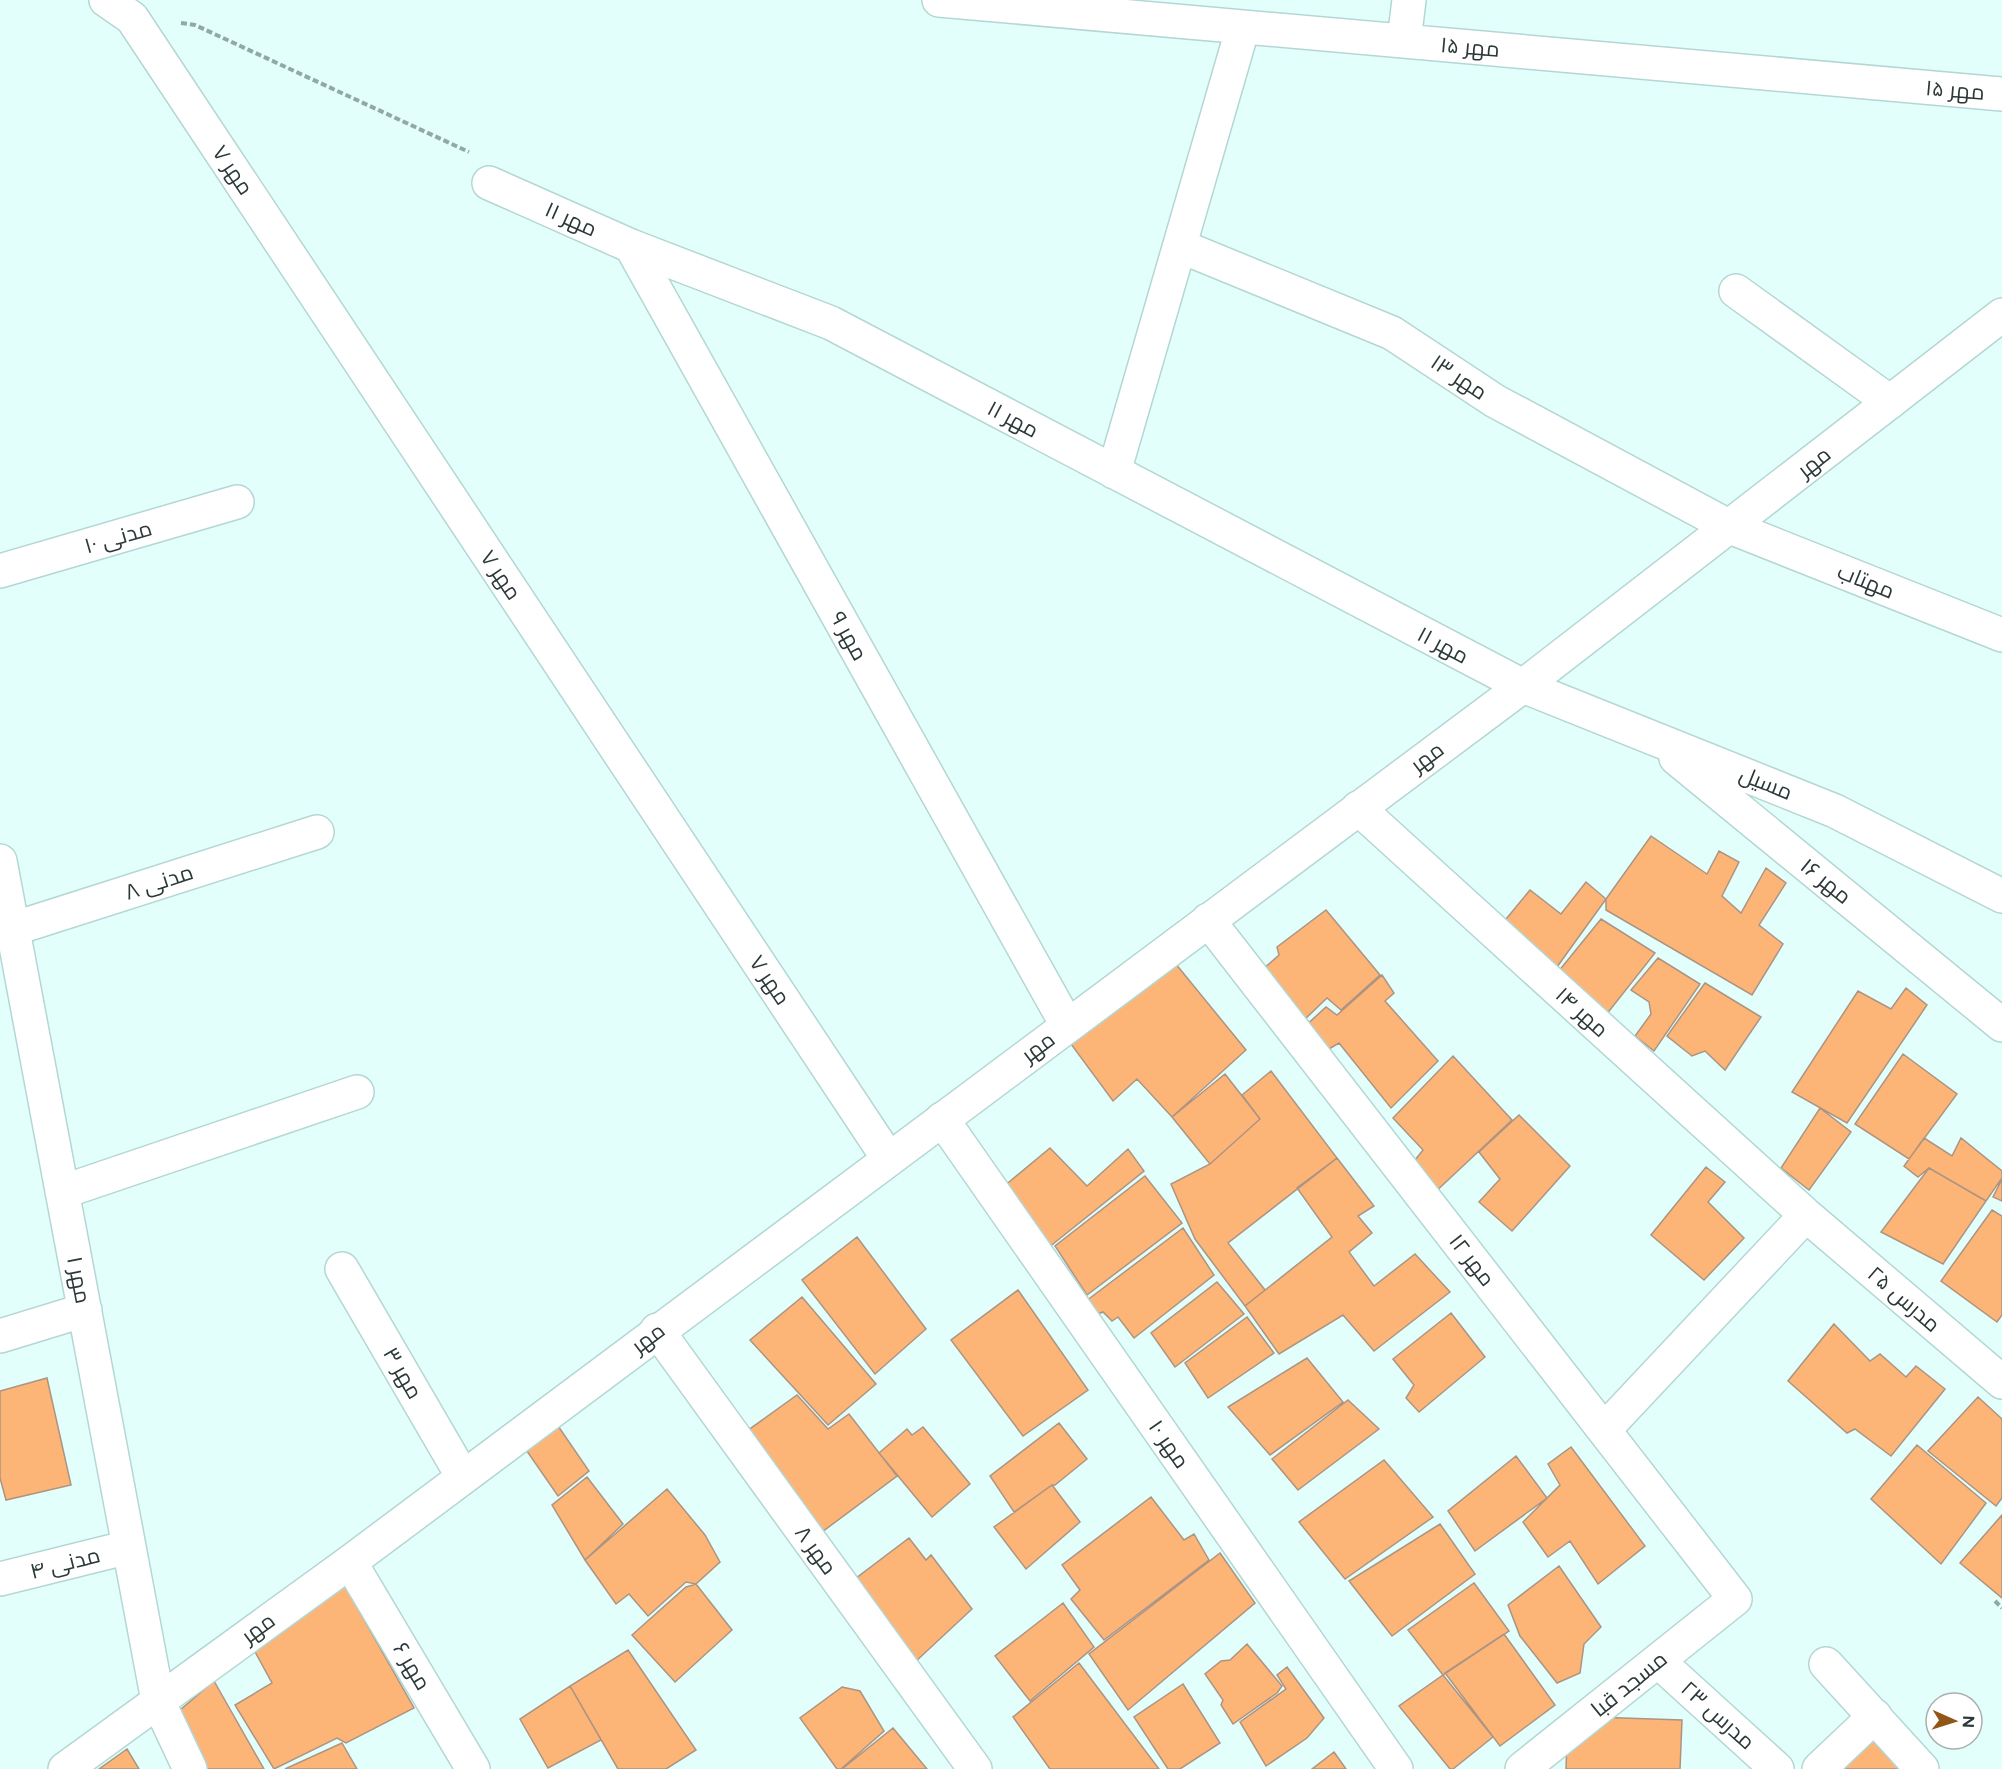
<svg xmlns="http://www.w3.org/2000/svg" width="2002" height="1769" viewBox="0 0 2002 1769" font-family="Figtree,Cairo,sans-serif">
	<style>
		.building { fill: #fdb477; stroke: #ac9482; stroke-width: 1.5 }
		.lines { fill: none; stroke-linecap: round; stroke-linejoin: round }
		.minor-casing { stroke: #b4d7d4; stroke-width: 36 }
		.major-casing { stroke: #b4d7d4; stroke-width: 36 }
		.path { stroke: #92a8a6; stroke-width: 4; stroke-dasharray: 6 3; stroke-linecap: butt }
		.minor { stroke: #fff; stroke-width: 33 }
		.major { stroke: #fff; stroke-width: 33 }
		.labels { text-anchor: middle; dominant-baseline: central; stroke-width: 4.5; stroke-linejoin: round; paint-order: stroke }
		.street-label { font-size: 22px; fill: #2b3938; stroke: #fff }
	</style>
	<rect width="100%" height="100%" fill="#e2fffc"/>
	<path class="building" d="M1651,836L1707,874L1719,851L1739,862L1722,896L1741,913L1766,868L1786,883L1759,925L1783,944L1752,995L1606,910V899Z
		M1586,882L1606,899L1549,978L1497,930L1530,890L1561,914Z
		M1326,910L1380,975L1341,1010L1327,998L1303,1021L1262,970L1279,955L1277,947Z
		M1601,919L1655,953L1602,1020L1554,977Z
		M1658,958L1700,984L1654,1051L1635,1036L1651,1014L1649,1002L1631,990Z
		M1175,963L1246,1050L1172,1117L1137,1079L1113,1101L1068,1040Z
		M1382,975L1394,993L1385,1001L1438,1061L1391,1108L1339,1043L1329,1049L1302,1029L1326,1007L1337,1015Z
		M1705,983L1761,1017L1725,1070L1705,1051L1692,1056L1667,1036Z
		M1906,988L1927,1005L1847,1123L1792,1092L1858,991L1891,1009Z
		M1903,1054L1957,1094L1909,1159L1855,1124Z
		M1453,1056L1512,1120L1431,1196L1407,1170L1423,1150L1393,1118Z
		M1271,1071L1337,1158L1228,1243L1265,1290L1245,1306L1195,1239L1171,1184L1210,1164L1260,1119L1242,1095Z
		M1225,1074L1260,1119L1210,1164L1172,1117Z
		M1820,1108L1851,1132L1809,1190L1781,1168Z
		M1519,1115L1570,1166L1512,1231L1479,1202L1500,1179L1479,1152Z
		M1924,1138L1952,1156L1961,1138L2002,1171V1178L1986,1201L1929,1168L1918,1177L1904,1166Z
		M1050,1148L1087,1186L1128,1149L1144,1171L1048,1248L1003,1187Z
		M1337,1158L1374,1206L1358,1216L1372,1233L1349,1252L1374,1286L1415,1254L1450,1292L1374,1351L1343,1315L1279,1354L1245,1306L1332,1237L1297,1188Z
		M1706,1167L1725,1182L1708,1202L1744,1238L1704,1280L1651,1235Z
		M1929,1168L1986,1201L1943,1264L1881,1232Z
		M1145,1176L1182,1223L1087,1295L1055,1246Z
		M2002,1179V1201L1993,1197Z
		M1992,1210L2002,1216V1315L1997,1322L1941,1281Z
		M1183,1228L1214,1275L1134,1338L1118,1317L1112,1321L1103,1312L1093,1316L1082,1304Z
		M857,1237L926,1329L875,1374L802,1280Z
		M1217,1282L1244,1314L1175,1367L1151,1333Z
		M1018,1290L1088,1390L1023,1436L951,1340Z
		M802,1297L876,1384L828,1425L750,1340Z
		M1451,1313L1485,1357L1419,1412L1406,1398L1414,1385L1393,1359Z
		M1247,1317L1274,1353L1208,1398L1185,1363Z
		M1834,1324L1870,1361L1880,1354L1906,1377L1916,1366L1945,1389L1891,1456L1855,1429L1847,1433L1788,1381Z
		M1307,1358L1343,1402L1270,1455L1228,1407Z
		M47,1378L71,1485L6,1500L0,1478V1391Z
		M797,1395L828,1429L849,1414L897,1476L814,1538L740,1436Z
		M1978,1397L2002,1419V1498L1996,1506L1928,1451Z
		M1348,1400L1379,1429L1298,1490L1272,1459Z
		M556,1423L589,1471L558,1496L522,1444Z
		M1059,1423L1087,1459L1055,1485H1052L1014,1512L990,1476Z
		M923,1427L970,1484L932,1517L879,1453L907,1429L912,1435Z
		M1917,1445L1986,1503L1941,1564L1871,1499Z
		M1571,1447L1645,1546L1598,1584L1570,1541L1548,1557L1523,1522L1560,1485L1548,1464Z
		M1516,1456L1547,1498L1475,1551L1448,1511Z
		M1384,1460L1433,1517L1345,1579L1299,1522Z
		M587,1477L623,1524L585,1560L552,1505Z
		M1052,1485L1080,1522L1026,1569L994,1527Z
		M667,1489L705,1535L720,1562L696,1584L686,1582L648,1616L629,1594L616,1604L585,1560Z
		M1151,1497L1184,1540L1194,1534L1209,1560L1104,1640L1071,1599L1080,1590L1062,1565Z
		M2002,1515V1598L1960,1563Z
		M1440,1524L1475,1574L1392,1636L1349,1581Z
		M909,1538L926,1560L931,1555L972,1609L913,1664L851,1582Z
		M1220,1553L1255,1603L1128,1710L1089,1654Z
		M1559,1566L1601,1627L1584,1644L1580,1673L1557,1683L1520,1636L1508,1605Z
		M1474,1583L1509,1631L1443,1675L1408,1630Z
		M696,1584L732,1630L675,1682L632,1635L686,1587Z
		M345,1586L414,1708L346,1743L337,1738L274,1769L235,1705L272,1683L254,1650Z
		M1063,1603L1094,1647L1030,1701L995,1656Z
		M1504,1634L1555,1705L1500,1746L1445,1673Z
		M1247,1644L1282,1686L1277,1693L1233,1724L1221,1705L1223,1700L1205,1674L1221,1661L1230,1660Z
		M628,1650L696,1750L666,1769H618L570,1686Z
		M1079,1663L1159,1769H1050L1013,1717Z
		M1287,1667L1324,1718L1307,1738L1266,1766L1240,1722L1286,1689L1277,1675Z
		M1443,1675L1493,1737L1453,1769H1450L1399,1706Z
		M214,1681L264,1769H202L172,1717Z
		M1183,1684L1220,1743L1180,1769H1168L1134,1717Z
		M570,1686L601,1740L548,1768L520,1719Z
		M842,1687L860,1691L884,1731L841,1769H837L800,1718Z
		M1593,1717L1682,1720L1680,1769H1566L1567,1741Z
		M1875,1717L1921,1769H1831Z
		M893,1728L927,1769H842Z
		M342,1743L357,1769H285Z
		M127,1749L139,1769H99Z
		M1334,1752L1346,1769H1312Z"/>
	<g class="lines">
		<g class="minor-casing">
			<path id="minor" d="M106,0L132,18L888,1158
				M939,0L2002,94
				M1404,41L1409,0
				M489,183L631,246L831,323L1523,686L1835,811L2002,896
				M631,246L1067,1025
				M1180,246L1392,333L1495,401L1730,527L2002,635
				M1736,291L1890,402
				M1114,472L1243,27
				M0,571L237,502
				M1676,758L2002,1025
				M1358,808L1806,1215L2002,1382
				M0,861L158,1701L190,1769
				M1208,920L1735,1599L1522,1769
				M0,933L317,832
				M942,1119L1396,1769
				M62,1192L357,1092
				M342,1269L463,1477
				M657,1330L975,1769
				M0,1336L85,1310
				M1604,1430L1806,1215
				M350,1562L473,1769
				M0,1579L129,1547
				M1658,1661L1777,1769
				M1826,1664L1922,1769
				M1819,1769L1875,1716"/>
		</g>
		<g class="major-casing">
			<path id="major" d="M65,1769L350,1562L1523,686L2002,315"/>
		</g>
		<path class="path" d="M181,23L195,25L469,152
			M1995,1601L2002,1608"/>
		<use href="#minor" class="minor"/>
		<use href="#major" class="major"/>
	</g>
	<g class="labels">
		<g class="street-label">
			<text transform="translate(1470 47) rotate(5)">مهر ۱۵</text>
			<text transform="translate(1955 90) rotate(5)">مهر ۱۵</text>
			<text transform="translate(233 170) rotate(56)">مهر ۷</text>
			<text transform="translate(571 219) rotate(24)">مهر ۱۱</text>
			<text transform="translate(1459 377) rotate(34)">مهر ۱۳</text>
			<text transform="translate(1013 419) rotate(28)">مهر ۱۱</text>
			<text transform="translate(1814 462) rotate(-38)">مهر</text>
			<text transform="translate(118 537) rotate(-16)">مدنی ۱۰</text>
			<text transform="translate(501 575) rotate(56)">مهر ۷</text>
			<text transform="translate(1866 581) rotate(22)">مهتاب</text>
			<text transform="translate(849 636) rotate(61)">مهر ۹</text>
			<text transform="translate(1443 645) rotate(28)">مهر ۱۱</text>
			<text transform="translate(1427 757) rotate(-37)">مهر</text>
			<text transform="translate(1766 783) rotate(22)">مسیل</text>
			<text transform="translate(1826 881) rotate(39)">مهر ۱۶</text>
			<text transform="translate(159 882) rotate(-18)">مدنی ۸</text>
			<text transform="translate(770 980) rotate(56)">مهر ۷</text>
			<text transform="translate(1582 1012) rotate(42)">مهر ۱۴</text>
			<text transform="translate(1038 1047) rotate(-37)">مهر</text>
			<text transform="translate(1472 1260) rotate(52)">مهر ۱۲</text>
			<text transform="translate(79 1280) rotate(79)">مهر ۱</text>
			<text transform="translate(1904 1299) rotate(41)">مدرس ۲۵</text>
			<text transform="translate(648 1338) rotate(-37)">مهر</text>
			<text transform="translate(403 1373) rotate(60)">مهر ۳</text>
			<text transform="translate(1169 1444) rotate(55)">مهر ۱۰</text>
			<text transform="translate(816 1550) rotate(54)">مهر ۸</text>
			<text transform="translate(65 1563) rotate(-14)">مدنی ۴</text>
			<text transform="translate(258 1628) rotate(-36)">مهر</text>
			<text transform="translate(412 1666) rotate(59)">مهر ۶</text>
			<text transform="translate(1629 1684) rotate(-39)">مسجد قبا</text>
			<text transform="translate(1718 1715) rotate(42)">مدرس ۲۳</text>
		</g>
	</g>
	<g transform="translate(1954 1721) rotate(93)"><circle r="28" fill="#ffffff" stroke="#aab0af" stroke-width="1.5"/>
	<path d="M0-4.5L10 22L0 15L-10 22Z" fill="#925518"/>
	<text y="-9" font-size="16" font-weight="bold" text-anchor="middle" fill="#2b3938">N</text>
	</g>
</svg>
